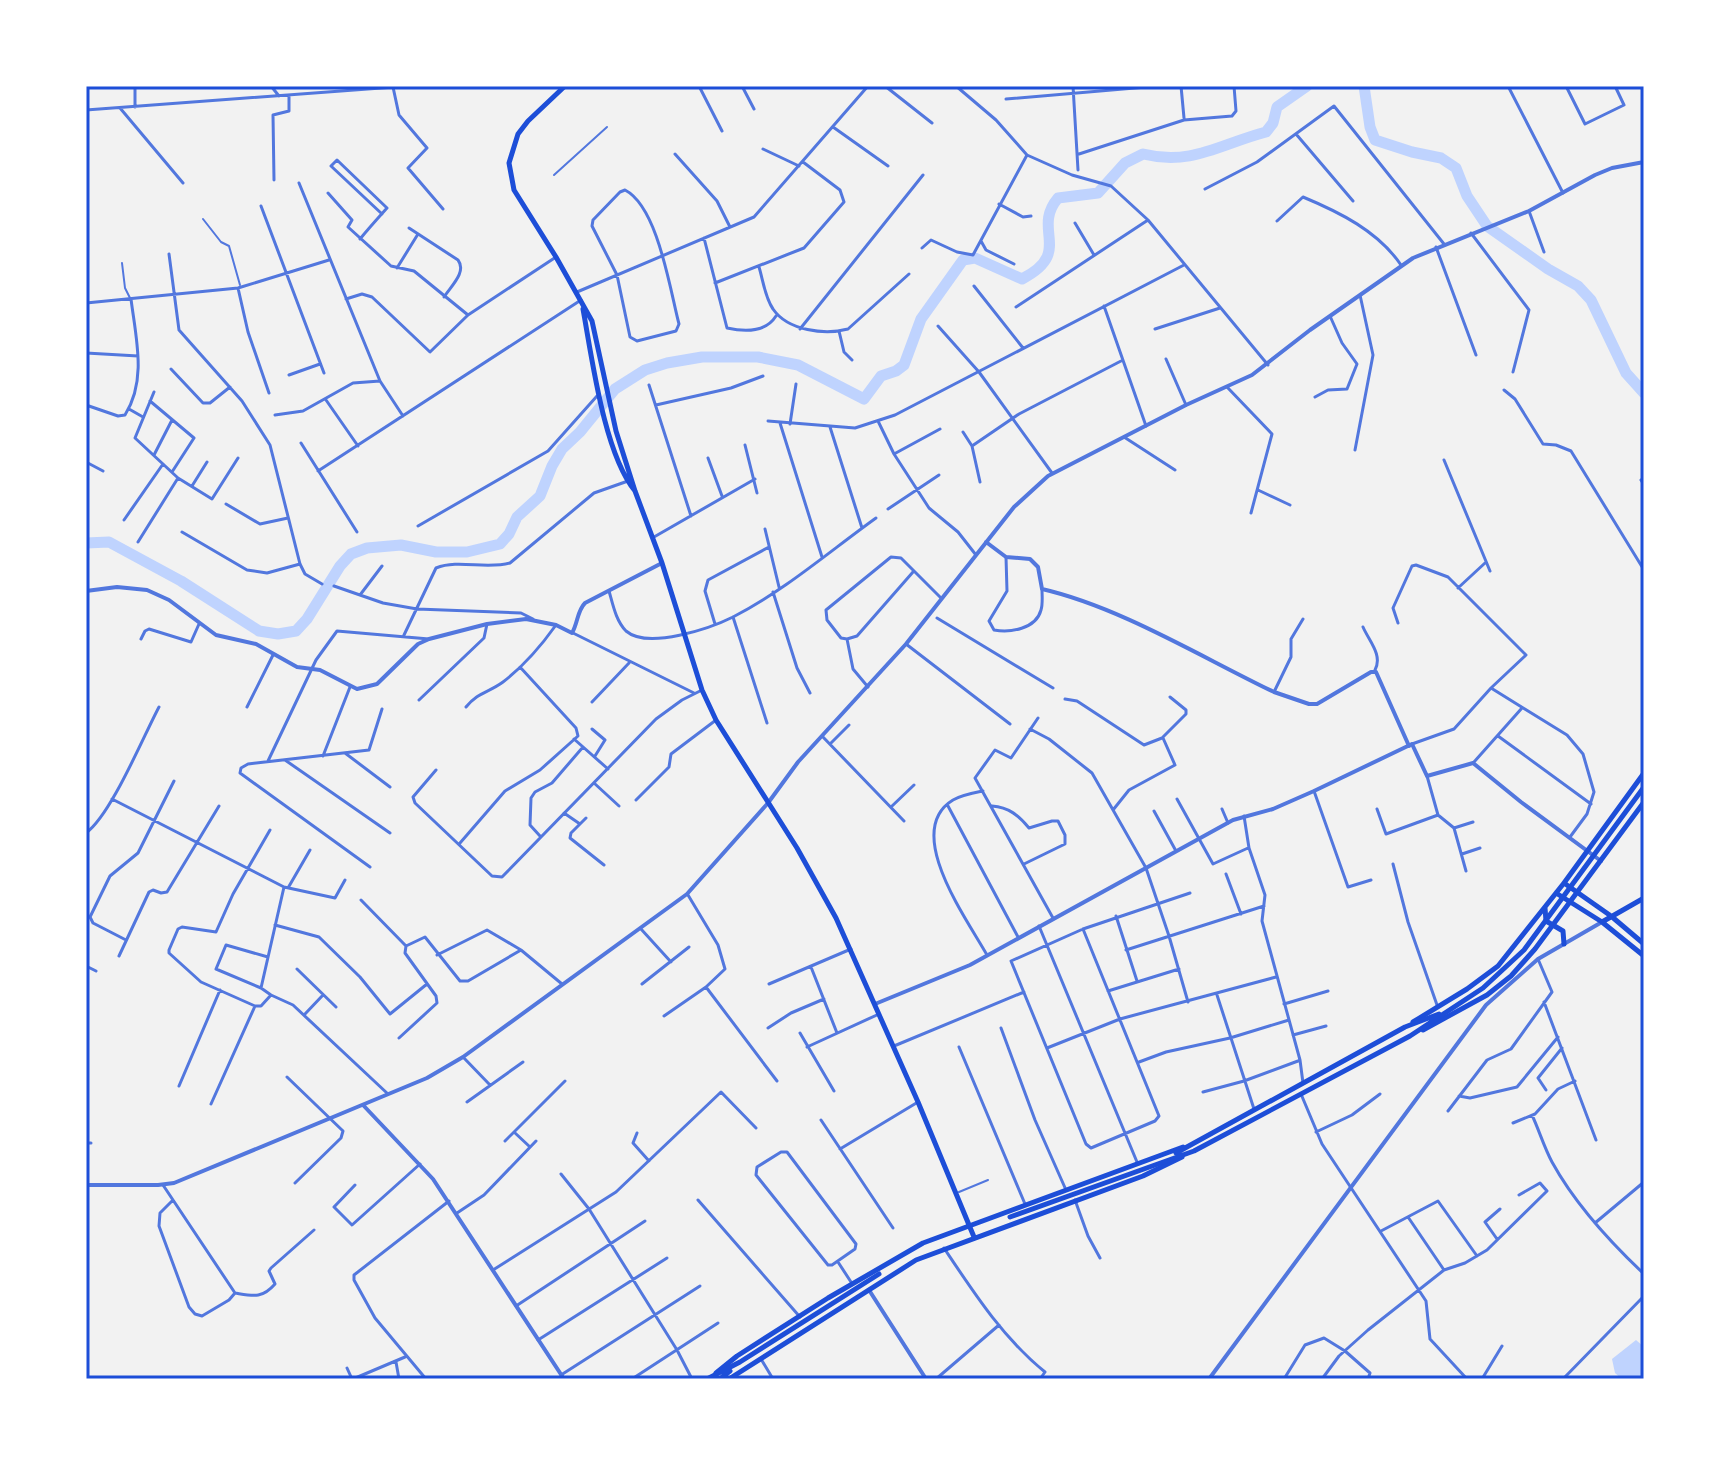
<svg xmlns="http://www.w3.org/2000/svg" width="1730" height="1465" viewBox="0 0 1730 1465" font-family="Signika,sans-serif">
	<style>
		.water { fill: #bfd3fe }
		.lines { fill: none; stroke-linecap: round; stroke-linejoin: round }
		.river { stroke: #bfd3fe; stroke-width: 11 }
		.service { stroke: #5277de; stroke-width: 2 }
		.pedestrian { stroke: #5277de; stroke-width: 2 }
		.minor { stroke: #5277de; stroke-width: 3 }
		.tertiary { stroke: #5277de; stroke-width: 4 }
		.secondary { stroke: #1d4ed8; stroke-width: 5 }
		.primary { stroke: #1d4ed8; stroke-width: 5 }
		.neatline { fill: none; stroke: #1d4ed8; stroke-width: 3 }
	</style>
	<rect width="100%" height="100%" fill="#f2f2f2"/>
	<path class="water" d="M1636,1340L1644,1347V1379H1622L1615,1373L1612,1359Z"/>
	<g class="lines">
		<path class="river" d="M1364,86L1370,127L1375,140L1412,152L1441,158L1456,168L1467,196L1487,226L1548,269L1578,286L1591,300L1626,373L1644,393
			M86,543L109,542L181,581L259,631L278,634L296,631L307,619L340,566L351,554L367,548L401,545L436,552H467L500,544L509,534L517,517L540,496L552,466L562,449L580,432L615,389L645,370L667,363L702,357H758L798,365L864,399L881,376L896,371L904,365L921,319L963,260L975,258L1022,279C1074,252 1031,230 1058,198L1098,193L1125,163L1143,154C1192,166 1220,144 1266,132L1273,123L1277,107L1307,86"/>
		<path class="service" d="M203,219L221,242L229,246L240,285
			M122,263L125,288L130,298
			M959,1192L988,1180"/>
		<path class="pedestrian" d="M554,175L607,127"/>
		<path class="minor" d="M135,86V107
			M271,86L279,96
			M699,86L722,131
			M742,86L754,109
			M885,86L932,123
			M956,86L996,120L1027,155L1072,175L1111,186L1148,220L1268,365
			M1073,86L1078,170
			M1181,86L1184,118
			M1508,86L1563,193
			M1566,86L1585,124L1624,105L1615,86
			M393,87L399,115L427,148L408,168L443,209
			M1006,99L1158,86
			M120,108L183,183
			M86,110L408,86
			M833,127L888,166
			M1296,134L1353,201
			M763,149L799,166
			M675,154L717,201L730,227
			M1079,154L1184,120L1232,116L1236,111L1234,86
			M274,180L273,115L289,111V95
			M299,183L380,381L403,416
			M1205,189L1257,162L1334,106L1444,244
			M625,190C658,207 670,290 679,324L676,331L637,341L630,337L617,275L592,226L593,220L620,192Z
			M328,193L352,220L348,227L391,266L414,271L468,315
			M999,204L1023,217L1031,216
			M261,206L324,373
			M1529,211L1544,252
			M1277,221L1303,197C1339,212 1378,231 1401,265
			M1075,223L1094,255
			M409,228L458,260C467,272 451,286 444,297
			M1471,233L1529,310L1513,372
			M704,238L727,328C745,332 766,332 776,316
			M360,239C369,228 378,218 387,208L337,160L331,166L382,214
			M981,241L986,250L1014,264
			M1436,247L1476,355
			M922,248L931,240L957,252L973,255L1027,155
			M169,254L179,330L242,401L270,445L300,564L305,574L322,584
			M759,267C763,280 765,298 773,309C788,331 825,335 848,329L909,274
			M397,268L418,234
			M715,283L804,248L844,202L840,190L803,162
			M974,286L1023,348
			M238,288L248,332L269,393
			M577,292L754,217L868,86
			M346,299L362,294L372,297L430,352L468,315L556,257
			M86,303L238,288L329,260
			M1104,306L1146,426
			M1016,307L1148,220
			M938,326L979,372L1052,473
			M800,329L923,175
			M1155,329L1220,308
			M839,331L844,352L852,360
			M86,353L138,356
			M1166,359L1186,405
			M171,369L203,403H210L230,387
			M289,375L320,364
			M649,385L691,516
			M1227,387L1272,434L1251,513
			M1504,390L1515,399L1543,444L1556,445L1571,451L1644,570
			M154,392L135,438L178,478L212,499L238,458
			M1315,397L1328,390L1347,389L1357,364L1342,343L1330,316
			M326,400L358,446
			M150,401L194,438L172,472
			M86,405L118,416L125,415C147,380 136,339 131,299
			M656,405L731,388L763,376
			M129,409L143,417
			M275,415L303,411L353,383L380,381
			M768,421L855,428L895,415L1184,265
			M878,421L894,454L929,508L958,532L976,555
			M780,423L822,557
			M790,424L796,384
			M830,427L862,528
			M963,432L972,446L980,482
			M1124,437L1175,470
			M301,443L357,532
			M745,445L757,493
			M972,446L1019,414L1121,361
			M1355,450L1373,355L1360,295
			M894,454L940,429
			M154,455L172,420
			M708,458L722,496
			M1444,460L1490,571
			M86,462L103,471
			M318,471L581,300
			M1644,478L1641,480L1644,485
			M192,486L207,462
			M1258,490L1290,505
			M226,504L260,524L288,518
			M888,509L939,475
			M124,520L163,464
			M418,526L548,451L597,396
			M765,529L779,587
			M182,532L247,570L267,573L300,564
			M654,537L755,479
			M138,542L178,478
			M1006,557L1007,591L989,621L994,630C1010,633 1036,629 1041,610C1043,604 1042,596 1042,589
			M334,586L383,603L417,609L521,613L533,619
			M1458,588L1485,563
			M609,591C613,605 616,621 626,631C648,650 711,628 733,617C784,591 830,551 876,518
			M773,592L797,668L810,693
			M360,595L382,566
			M733,617L767,723
			M937,618L1053,688
			M1398,623L1393,608L1412,566L1416,565L1448,577L1526,655L1491,688L1454,729L1412,744
			M715,624L705,591L708,580L769,547
			M1363,627C1369,641 1383,655 1375,670
			M573,633L694,693
			M404,635L436,568C459,559 486,570 510,563L594,493L628,481
			M141,639L145,631L149,629L191,642L199,624
			M847,639L857,636L913,572
			M906,644L1010,724
			M868,687L853,669L847,639L841,638L827,620L826,610L891,557L901,558L941,598
			M1491,688L1567,735L1583,754L1594,792L1587,814L1570,837
			M1274,692L1291,657V639L1303,619
			M1065,699L1077,701L1144,745L1162,738L1186,714V710L1170,697
			M419,700L484,638L487,624
			M592,702L629,663
			M247,707L273,655
			M466,707C478,692 488,693 503,682C524,666 541,646 556,625
			M1038,718L1011,758L995,750L975,778L1053,918
			M592,729L605,740L595,756
			M1030,729L1049,739L1092,773L1146,868L1169,936L1188,1002
			M822,736L904,821
			M1498,736L1591,804
			M574,739L608,769
			M830,744L849,725
			M345,753L390,787
			M323,756L350,687
			M285,760L390,833
			M268,761L316,660L337,631L429,639
			M1474,762L1522,708
			M436,770L413,797L415,803L492,876L502,877L656,719L682,700L702,690
			M1427,776L1438,815L1454,828L1466,871
			M594,783L619,806
			M983,791C973,793 962,795 953,800C902,831 967,919 987,955
			M1314,791L1348,887L1371,880
			M112,799L284,887L335,898L345,880
			M1177,799L1213,864L1248,848
			M636,800L669,767L671,754L716,720
			M948,806L1018,937
			M992,806C1009,807 1019,816 1029,828L1052,821H1058L1065,835V844L1024,864
			M891,807L914,785
			M1222,809L1228,823
			M1377,809L1386,834L1438,815
			M1113,810L1129,790L1175,765L1163,738
			M1154,811L1176,851
			M564,813L580,824
			M1244,816L1249,848L1265,895L1262,921L1300,1060L1303,1083
			M586,818L571,833L570,838L604,865
			M1454,828L1473,822
			M270,830L233,894L216,932L182,927L178,929L169,950V953L201,982L255,1006H261L271,995
			M86,833C111,815 143,737 159,707
			M540,836L530,825L531,798L535,792L552,783L583,747
			M460,843L505,791L540,770L578,736L576,728L520,667
			M1462,854L1480,848
			M1393,864L1408,922L1437,1005
			M370,867L240,773L241,768L248,764L369,750L382,709
			M1226,874L1241,914
			M288,888L310,850
			M361,900L406,946
			M1116,916L1137,981
			M275,925L319,937L360,977L390,1014L427,984
			M1039,926L1137,1162
			M641,929L671,962
			M1083,929L1159,1116L1155,1121L1091,1148L1086,1144L1011,961L1083,929L1190,893
			M126,940L93,923L90,917L110,876L138,853L174,781
			M406,946L425,937L460,981H468L521,950
			M1126,950L1264,906
			M437,955L487,930L521,950L562,984
			M119,956L149,892L153,890L161,893L167,892L219,806
			M268,957L226,945L216,969L261,988L271,995L293,1005L388,1094
			M86,966L96,971
			M811,967L837,1033
			M297,969L336,1007
			M642,984L689,947
			M769,984L851,949
			M706,987L777,1081
			M261,988L284,887
			M1108,991L1179,969
			M1217,995L1254,1109
			M1544,1002L1596,1140
			M1284,1004L1328,991
			M305,1014L323,995
			M664,1016L706,987L725,969L718,945L688,895
			M768,1028L791,1013L824,999
			M1001,1028L1035,1120L1066,1190
			M800,1033L834,1091
			M1293,1035L1326,1026
			M399,1038L437,1003L436,996L405,953L406,946
			M894,1046L1024,992
			M807,1047L879,1014
			M959,1047L1025,1204
			M1047,1048L1120,1019L1276,977
			M463,1057L490,1085
			M1139,1062L1166,1052L1230,1038L1289,1020
			M287,1077L343,1131L341,1138L295,1183
			M179,1086L220,990
			M1546,1090L1538,1078L1562,1048
			M1203,1092L1244,1081L1298,1061
			M1301,1094L1322,1144L1426,1301L1430,1339L1467,1379
			M1459,1096L1470,1098L1517,1087L1558,1037
			M467,1102L523,1062
			M211,1104L255,1006
			M1448,1111L1487,1060L1511,1049L1552,992L1538,959
			M1532,1115C1539,1130 1544,1147 1552,1162C1575,1204 1609,1241 1644,1274
			M821,1120L893,1228
			M1513,1123L1535,1114L1558,1089L1575,1081
			M514,1132L530,1147
			M1316,1132L1352,1115L1380,1094
			M637,1133L633,1143L649,1161
			M505,1141L565,1081
			M86,1143H91
			M840,1149L918,1102
			M781,1152H787L856,1244L855,1249L832,1265H828L756,1175L757,1167Z
			M561,1174L589,1209L677,1350L692,1379
			M163,1185L235,1293L229,1300L202,1316L195,1314L189,1307L159,1226L160,1213L173,1200
			M355,1185L334,1207L352,1225L420,1164
			M698,1200L800,1317
			M1075,1200L1088,1236L1100,1258
			M457,1213L484,1195L536,1141
			M1408,1217L1444,1270
			M1595,1223L1644,1182
			M1381,1231L1438,1201L1477,1256
			M1497,1239L1485,1222L1500,1209
			M944,1248C974,1293 1003,1338 1045,1372L1040,1379
			M838,1262L851,1282
			M493,1270L616,1192L721,1092L756,1128
			M235,1293C253,1296 262,1299 275,1284L269,1271L271,1268L314,1230
			M516,1306L645,1221
			M538,1340L667,1258
			M761,1359L773,1379
			M396,1362L399,1379
			M347,1368L352,1379
			M561,1375L700,1286
			M353,1379L405,1357
			M426,1379L375,1318L354,1280V1275L449,1201
			M632,1379L718,1323
			M936,1379L999,1325
			M1284,1379L1305,1345L1324,1338L1345,1351L1370,1373L1368,1379
			M1322,1379L1339,1356L1368,1330L1444,1270L1465,1263L1487,1250L1547,1191L1540,1183L1519,1195
			M1482,1379L1502,1346
			M1563,1379L1644,1296"/>
		<path class="tertiary" d="M986,542L1006,557L1030,559L1038,567L1042,589C1120,607 1201,657 1274,692L1309,704H1317L1371,672H1376L1409,746
			M86,591L117,587L147,590L169,600L216,635L256,644L297,667L320,670L357,689L377,684L418,644L429,639L487,624L526,619L556,625L572,633C578,623 577,611 585,603L662,563
			M875,1004L970,965L1233,820L1273,809L1314,791L1412,744L1427,776L1473,763L1521,802L1601,861
			M363,1105L433,1179L564,1379
			M86,1185H158L174,1183L427,1078L463,1057L687,894L768,803L798,762L906,644L1014,507L1048,476L1186,405L1252,375L1310,330L1413,258L1529,211L1595,175L1612,168L1644,162
			M869,1290L926,1379
			M1209,1379L1486,1005L1538,959L1602,922"/>
		<path class="secondary" d="M565,86L528,121L518,134L509,163L514,190L556,257L592,321L616,431L635,491L662,563L702,690L716,720L797,848L836,918L918,1102L974,1237
			M583,309C592,358 604,453 635,491
			M1564,883L1611,916L1644,944
			M1556,893L1602,922L1644,956
			M1545,908L1546,921L1563,931L1564,944
			M1602,922L1644,898
			M1413,1022L1467,989L1498,966L1564,883L1644,773
			M1423,1030L1487,995L1511,976L1535,949L1644,802
			M716,1373L737,1356L828,1298L923,1243L1183,1147
			M729,1379L916,1260L1143,1176L1182,1157"/>
		<path class="primary" d="M1176,1153L1405,1027L1439,1014
			M1010,1217L1194,1151L1410,1036L1483,988L1524,950L1644,787
			M707,1379L740,1362L879,1274
			M720,1379L730,1371"/>
	</g>
	<rect width="1730" height="1465" fill="none" stroke="#ffffff" stroke-width="176"/>
	<rect x="88" y="88" width="1554" height="1289" class="neatline"/>
</svg>
